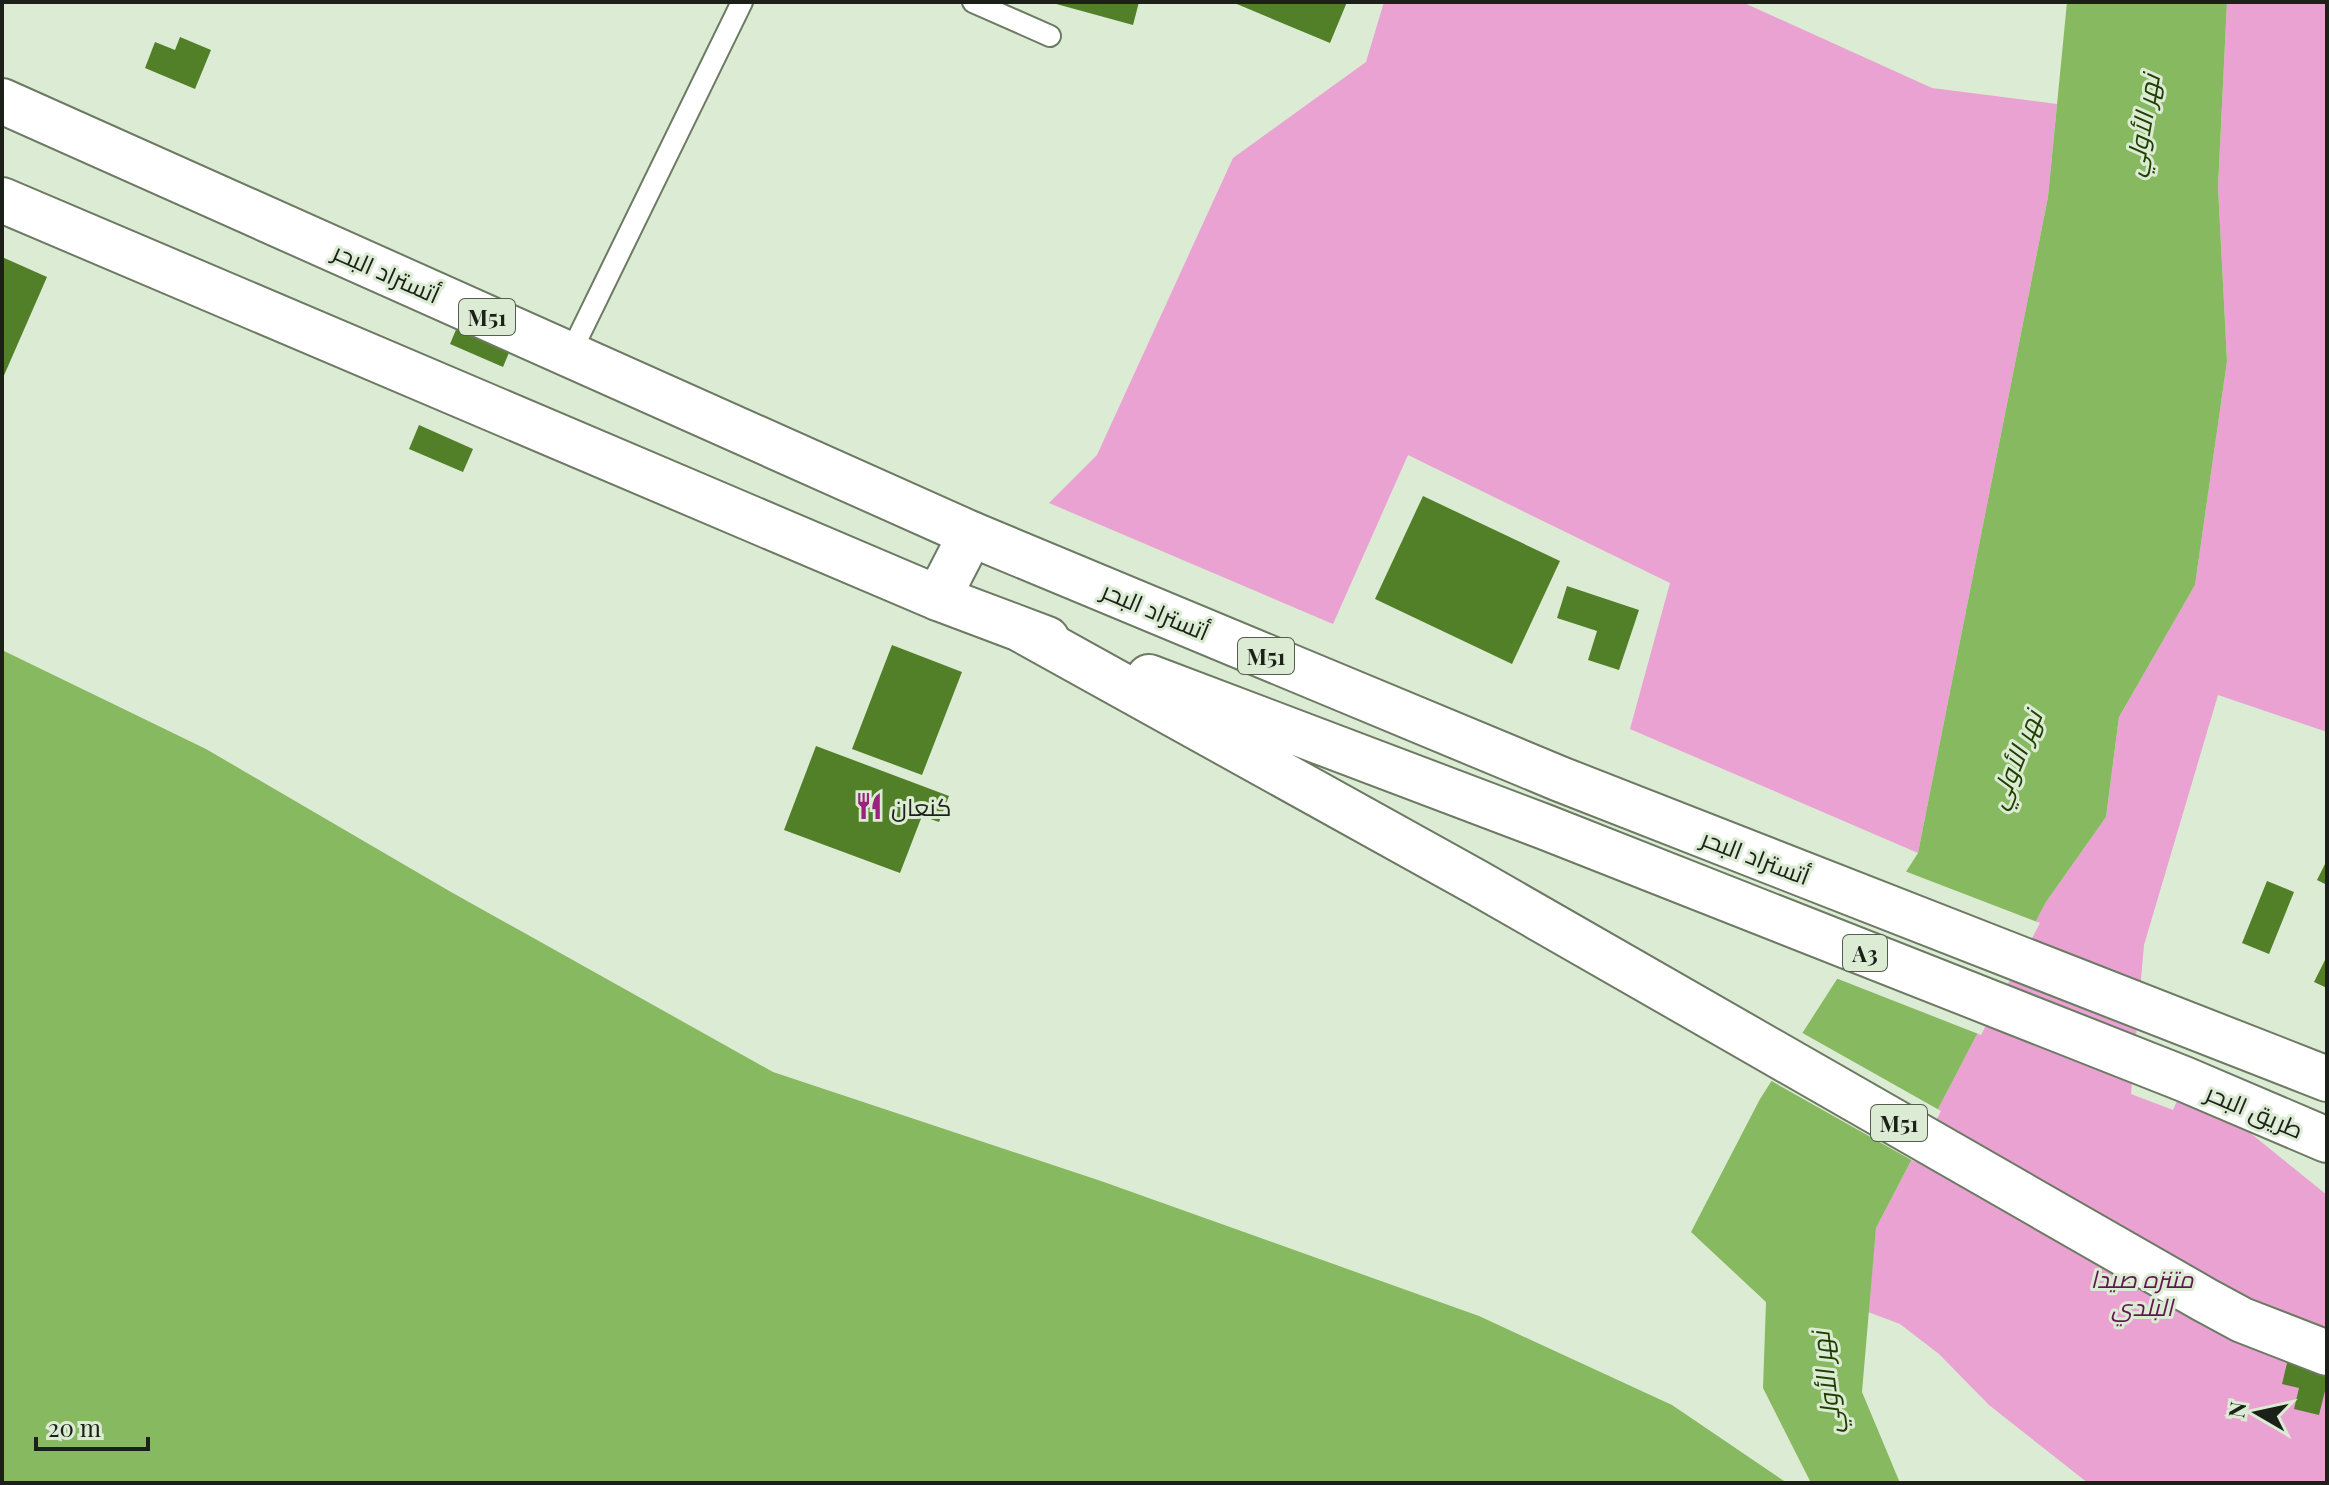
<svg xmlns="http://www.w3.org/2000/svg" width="2329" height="1485" viewBox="0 0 2329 1485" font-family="'Playfair Display',Cairo,serif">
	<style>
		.green { fill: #e9a2d2 }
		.water { fill: #87b961 }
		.pier { fill: #dcebd3 }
		.building { fill: #528028 }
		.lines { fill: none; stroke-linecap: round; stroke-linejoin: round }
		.service-casing { stroke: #6c7963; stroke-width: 24 }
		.trunk-casing { stroke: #6c7963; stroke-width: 48 }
		.motorway-casing { stroke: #6c7963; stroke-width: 48 }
		.service { stroke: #fff; stroke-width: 20 }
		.trunk { stroke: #fff; stroke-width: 44 }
		.motorway { stroke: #fff; stroke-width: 44 }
		.labels { text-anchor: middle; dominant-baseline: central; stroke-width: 6; stroke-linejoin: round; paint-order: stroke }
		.shield { fill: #dcebd3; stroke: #555d50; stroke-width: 2 }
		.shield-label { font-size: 22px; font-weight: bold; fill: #1b2018 }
		.street-label { font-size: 24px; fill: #1b2018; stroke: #dcebd3 }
		.poi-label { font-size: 24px; fill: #1b2018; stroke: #dcebd3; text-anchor: start }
		.park-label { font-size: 24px; font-style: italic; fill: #631751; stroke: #dcebd3 }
		.water-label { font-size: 26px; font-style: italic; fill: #203e00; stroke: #dcebd3 }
	</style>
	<rect width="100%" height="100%" fill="#dcebd3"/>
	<path class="green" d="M1384,2H1742L1932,88L2057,104L2048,197L1918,853L1630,729L1670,583L1408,455L1333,624L1049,503L1097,455L1233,158L1366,62Z
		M2227,2H2327V732L2218,695L2144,945L2131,1094L2173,1110L2177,1101L2239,1124L2327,1195V1483H2088L1989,1405L1939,1354L1900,1324L1868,1312L1876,1228L2046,902L2106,817L2119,717L2195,585L2227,361L2218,187Z"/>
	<path class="water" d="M2067,2H2227L2218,187L2227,361L2195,585L2119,717L2106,817L2046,902L1876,1228L1862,1392L1900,1483H1811L1763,1388L1766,1302L1691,1232L1760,1099L1918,853L2048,197Z
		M2,650L206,749L451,892L773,1072L1101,1181L1479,1316L1672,1405L1787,1483H2Z"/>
	<path class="pier" d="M1902,870L2040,923L1981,1035L1833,977Z
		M1799,1031L1941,1111L1915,1162L1768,1079Z"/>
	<path class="building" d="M1049,2H1139L1133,25Z
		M1232,2H1347L1330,43Z
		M180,37L211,50L195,89L145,68L155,42L175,50Z
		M2,257L47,277L2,380Z
		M460,320L513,343L503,367L450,344Z
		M419,425L473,449L463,472L409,449Z
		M1423,496L1560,561L1512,664L1375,599Z
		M1567,586L1639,610L1619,670L1588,660L1597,631L1557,618Z
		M892,645L962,672L922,775L852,749Z
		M816,746L949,796L939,822L922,816L900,873L784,830Z
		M2327,860V885L2317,880Z
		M2267,881L2294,892L2269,954L2242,943Z
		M2327,956V988L2314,982Z
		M2288,1359L2327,1369V1383L2319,1415L2294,1409L2299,1388L2282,1384Z"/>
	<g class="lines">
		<g class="service-casing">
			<path id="service" d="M973,2L1050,36
				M570,354L742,2"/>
		</g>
		<g class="trunk-casing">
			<path id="trunk" d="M971,534L1560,779L2327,1079
				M938,598L1047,639
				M1020,629L1476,882L2205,1300L2242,1320L2327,1353
				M1149,677L1545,827L2184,1079L2327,1140"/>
		</g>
		<g class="motorway-casing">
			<path id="motorway" d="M2,101L971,534L938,598L2,200"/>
		</g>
		<use href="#service" class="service"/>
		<use href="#trunk" class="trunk"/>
		<use href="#motorway" class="motorway"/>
	</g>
	<defs>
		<g id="restaurant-bare" transform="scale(2.16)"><path d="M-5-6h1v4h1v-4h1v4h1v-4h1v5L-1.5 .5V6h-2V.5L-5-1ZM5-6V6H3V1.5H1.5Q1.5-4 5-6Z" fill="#99237e" stroke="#dcebd3" stroke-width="2.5" paint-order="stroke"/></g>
	</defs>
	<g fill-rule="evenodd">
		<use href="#restaurant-bare" x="869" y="806"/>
	</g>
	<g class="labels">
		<g class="shield">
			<rect x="459" y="299" width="56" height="36" rx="6"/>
			<rect x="1238" y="638" width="56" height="36" rx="6"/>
			<rect x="1843" y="935" width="44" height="36" rx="6"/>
			<rect x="1871" y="1105" width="56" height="36" rx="6"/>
		</g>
		<g class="shield-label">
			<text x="487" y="317">M51</text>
			<text x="1266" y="656">M51</text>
			<text x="1865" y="953">A3</text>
			<text x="1899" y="1123">M51</text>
		</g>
		<g class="street-label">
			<text transform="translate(387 272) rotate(24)">أتستراد البحر</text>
			<text transform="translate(1156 610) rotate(23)">أتستراد البحر</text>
			<text transform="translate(1756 856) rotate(21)">أتستراد البحر</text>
			<text transform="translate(2255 1110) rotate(23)">طريق البحر</text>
		</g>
		<g class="poi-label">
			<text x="891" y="806">كنعان</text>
		</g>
		<g class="park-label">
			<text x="2142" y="1278">متنزه صيدا<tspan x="2142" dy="28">البلدي</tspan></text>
		</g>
		<g class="water-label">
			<text transform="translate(2141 125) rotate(-80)">نهر الأولي</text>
			<text transform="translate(2014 759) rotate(-68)">نهر الأولي</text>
			<text transform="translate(1825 1383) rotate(-97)">نهر الأولي</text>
		</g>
	</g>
	<rect width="2329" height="1485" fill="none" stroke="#1b2018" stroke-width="8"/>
	<g transform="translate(2257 1413) rotate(279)" stroke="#dcebd3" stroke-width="6" paint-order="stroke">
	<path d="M0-6L14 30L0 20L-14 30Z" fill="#1b2018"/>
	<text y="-12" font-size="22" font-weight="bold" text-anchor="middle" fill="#1b2018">N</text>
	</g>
	<path d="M36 1437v12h112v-12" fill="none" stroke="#1b2018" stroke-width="4"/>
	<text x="48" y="1437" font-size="24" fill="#1b2018" stroke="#dcebd3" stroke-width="6" paint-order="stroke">20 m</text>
</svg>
